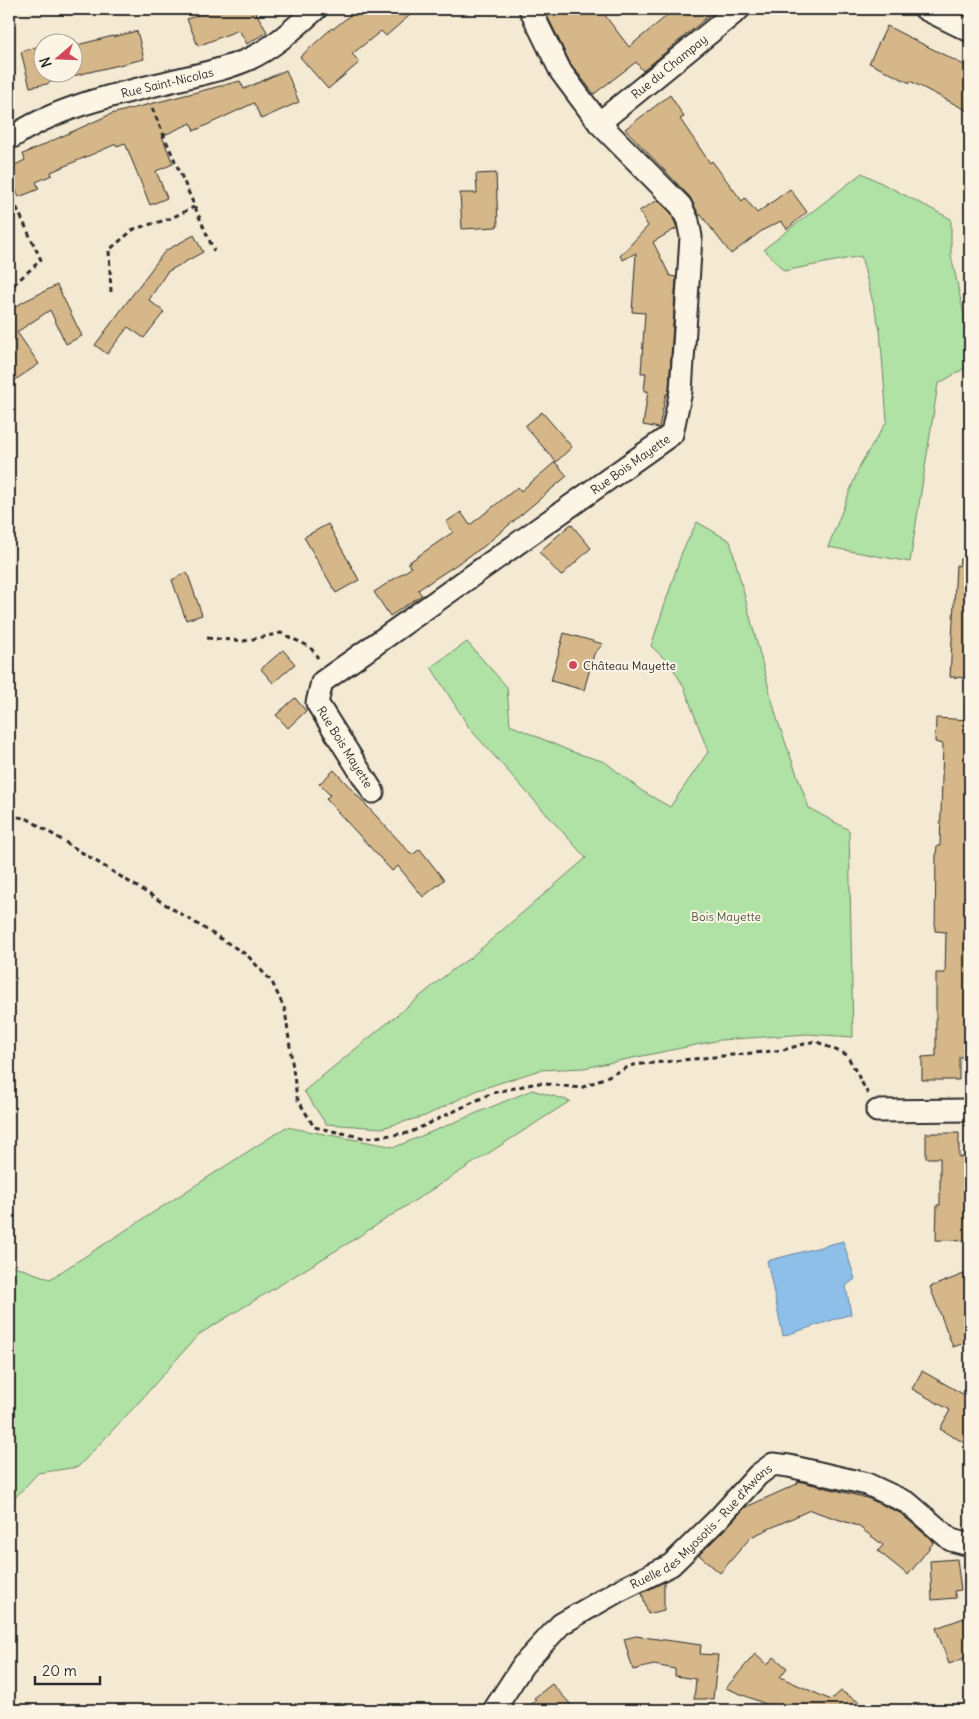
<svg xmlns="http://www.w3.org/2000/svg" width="979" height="1719" viewBox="0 0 979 1719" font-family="Delius,sans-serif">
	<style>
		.green { fill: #afe2a4; stroke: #6d8668 }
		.water { fill: #8ebfe9; stroke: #66849d }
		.building { fill: #d5b789; stroke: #2b2b2b }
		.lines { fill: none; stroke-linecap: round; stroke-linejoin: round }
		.minor-casing { stroke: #2b2b2b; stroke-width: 25 }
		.path { stroke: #2b2b2b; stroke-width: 3; stroke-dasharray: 5 4; stroke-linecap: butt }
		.minor { stroke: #fcf5e5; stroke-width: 21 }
		.poi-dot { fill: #d1495b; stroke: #fcf5e5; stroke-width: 2 }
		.labels { text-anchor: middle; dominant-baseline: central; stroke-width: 4; stroke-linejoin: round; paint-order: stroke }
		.street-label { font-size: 12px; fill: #2b2b2b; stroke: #fcf5e5 }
		.poi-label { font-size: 12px; fill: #2b2b2b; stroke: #fcf5e5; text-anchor: start }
		.park-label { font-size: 12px; fill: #4c5949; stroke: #fcf5e5 }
	</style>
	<rect width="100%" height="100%" fill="#f4e9d3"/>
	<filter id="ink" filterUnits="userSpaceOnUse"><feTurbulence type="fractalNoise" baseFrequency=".02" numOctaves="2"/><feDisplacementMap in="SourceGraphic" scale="10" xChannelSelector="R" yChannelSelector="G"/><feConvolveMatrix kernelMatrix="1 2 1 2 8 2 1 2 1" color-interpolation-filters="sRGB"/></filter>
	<g filter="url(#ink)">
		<path class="green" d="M862,173L951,219V255L970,343V365L938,384L910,562L828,547L860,465L887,421L880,330L861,256L784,271L764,249Z
			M697,522L730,541L777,719L809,808L849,830L853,1037L807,1034L720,1040L584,1068L540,1070L478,1090L425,1116L382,1128L326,1124L304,1091L451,971L470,958L586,858L470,729L431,667L467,642L507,687L510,725L570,751L605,762L642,791L670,807L708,752L684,687L671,665L651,646L682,552Z
			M532,1090L570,1101L350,1242L198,1335L139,1402L78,1467L38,1473L9,1504V1264L50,1279L286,1127L395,1147Z"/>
		<path class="water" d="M843,1241L855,1279L846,1286L851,1314L783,1336L767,1261Z"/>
		<path class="building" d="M215,9H254L267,32L247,44L239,30L198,46L187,19Z
			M358,9H417L386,36L381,31L352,54L360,62L328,89L300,57L332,28L333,29Z
			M544,9H600L629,47L675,9H717L643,71L636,62L594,94L570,63Z
			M887,26L970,68V112L910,81V83L869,63Z
			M137,31L144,59L81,74L50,82L47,84L30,87L21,52L42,45V72H72V43L73,46L113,36V37Z
			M286,70L299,102L261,119L254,103L194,131L191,123L162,136L173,164L156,171L167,198L150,205L125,143L117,146L116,144L51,172L52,175L36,182L39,189L19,197L9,175V168L25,160L23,154L111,114L240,81L244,89Z
			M670,95L684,117L680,119L710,163L712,161L742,201L745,198L757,213L790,189L807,212L787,229L781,221L763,230L731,254L701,215H699L690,197L625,129Z
			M496,173L498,226H496V227L462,229L460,193H477L476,174Z
			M658,200L671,213L677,228L653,242L670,276L676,277L669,389L668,394H666L659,428L643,425L648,391H644L646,373H641L645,313L632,312L636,253L623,260L620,256L648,226L639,211Z
			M194,235L203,252L167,272L149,300L164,312L144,338L128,327L107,354L95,345L165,251Z
			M57,285L82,336L66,344L50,310L17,332L39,364L9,384V311L23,302Z
			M542,412L572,447L556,462L525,426Z
			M555,462L567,476L483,547L418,590L422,595L390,616L374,592L411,568L408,563L453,532L446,522L461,512L470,525L518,487L521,491Z
			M328,524L359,580L336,593L304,537Z
			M571,524L591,548L561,576L539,552Z
			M960,559L970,560V678L950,677L956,565L959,566Z
			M187,572L202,615L186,620L172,580Z
			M564,633L603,644L594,654L584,690L551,681Z
			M283,650L295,664L273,683L261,669Z
			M295,698L306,711L288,728L276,715Z
			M936,718L970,720V1057H959V1080H922V1057L936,1056V973H945L946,932L935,931L936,854L937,846H940L943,744L935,742Z
			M334,770L412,855L420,849L444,880L423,897L398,866L392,871L326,799L330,795L319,784Z
			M926,1133H959V1157H970V1241L936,1240L937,1205H940V1158H926Z
			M964,1274L970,1290V1341L953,1347L930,1287Z
			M922,1371L970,1398V1446L940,1429L950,1410L912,1389Z
			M798,1481L867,1498L900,1513L934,1542L908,1575L878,1551L883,1545L858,1526L810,1510L751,1537L720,1573L699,1555L746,1507L797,1484Z
			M957,1559L961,1590L954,1591L956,1598L932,1600L930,1561Z
			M664,1582V1610L648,1614L642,1593Z
			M964,1618L970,1637V1656L949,1664L936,1628Z
			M636,1636L701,1645L700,1654L718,1655L713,1699H694L696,1679L675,1676V1669L654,1665L633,1670L624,1639Z
			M755,1654L767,1665L774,1657L787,1668L780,1677L831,1700L841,1691L872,1710H780L726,1688Z
			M552,1684L576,1710H525L536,1700L534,1698Z"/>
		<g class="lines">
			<g class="minor-casing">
				<g id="minor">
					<path d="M925,9L970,31"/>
					<path id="s1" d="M599,123L739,9"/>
					<path id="s2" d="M9,139C60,104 124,93 184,78C206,73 229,68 249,59C275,47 295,27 316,9"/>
					<path id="s3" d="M373,792L317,703L322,682L672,434L681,391L691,237L688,221L681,206L599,123L561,72L530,9"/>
					<path d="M877,1111L970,1110"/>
					<path id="s4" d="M494,1710L523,1665L561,1624L620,1590L671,1565L718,1519L758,1475L773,1464L789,1466L867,1484L908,1503L951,1540L970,1545"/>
				</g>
			</g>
			<path class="path" d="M152,108L214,251
				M9,191L41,260L9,289
				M111,292L109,250L134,229L169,219L194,207
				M207,638L244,641L281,633L310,647L318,658
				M9,815L28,819L247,955L272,982L285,1010L297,1098L314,1127L365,1138L409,1133L492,1093L537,1083L581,1088L633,1065L783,1050L815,1041L847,1055L868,1094"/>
			<use href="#minor" class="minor"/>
		</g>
	</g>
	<circle class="poi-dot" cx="573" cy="665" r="5"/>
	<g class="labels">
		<g class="street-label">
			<text stroke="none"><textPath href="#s1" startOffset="90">Rue du Champay</textPath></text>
			<text stroke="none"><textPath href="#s2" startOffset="169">Rue Saint-Nicolas</textPath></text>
			<text stroke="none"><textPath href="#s3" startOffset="504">Rue Bois Mayette</textPath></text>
			<text transform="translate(345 747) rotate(58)">Rue Bois Mayette</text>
			<text stroke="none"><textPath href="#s4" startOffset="282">Ruelle des Myosotis - Rue d'Awans</textPath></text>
		</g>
		<g class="poi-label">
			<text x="583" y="665">Château Mayette</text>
		</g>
		<g class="park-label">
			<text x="726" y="916">Bois Mayette</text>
		</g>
	</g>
	<rect width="979" height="1719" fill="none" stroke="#fcf5e5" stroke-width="30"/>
	<rect x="15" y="15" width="949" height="1689" fill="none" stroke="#2b2b2b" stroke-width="2" filter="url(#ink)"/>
	<g transform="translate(58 58) rotate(251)"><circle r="24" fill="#fcf5e5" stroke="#a8a49b"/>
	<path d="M0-4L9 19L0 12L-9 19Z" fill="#d1495b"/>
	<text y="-8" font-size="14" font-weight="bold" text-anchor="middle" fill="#2b2b2b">N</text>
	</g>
	<path d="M35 1676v8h65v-8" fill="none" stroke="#2b2b2b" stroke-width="2.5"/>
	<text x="42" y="1676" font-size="15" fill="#2b2b2b" stroke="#fcf5e5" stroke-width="4" paint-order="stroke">20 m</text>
</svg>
